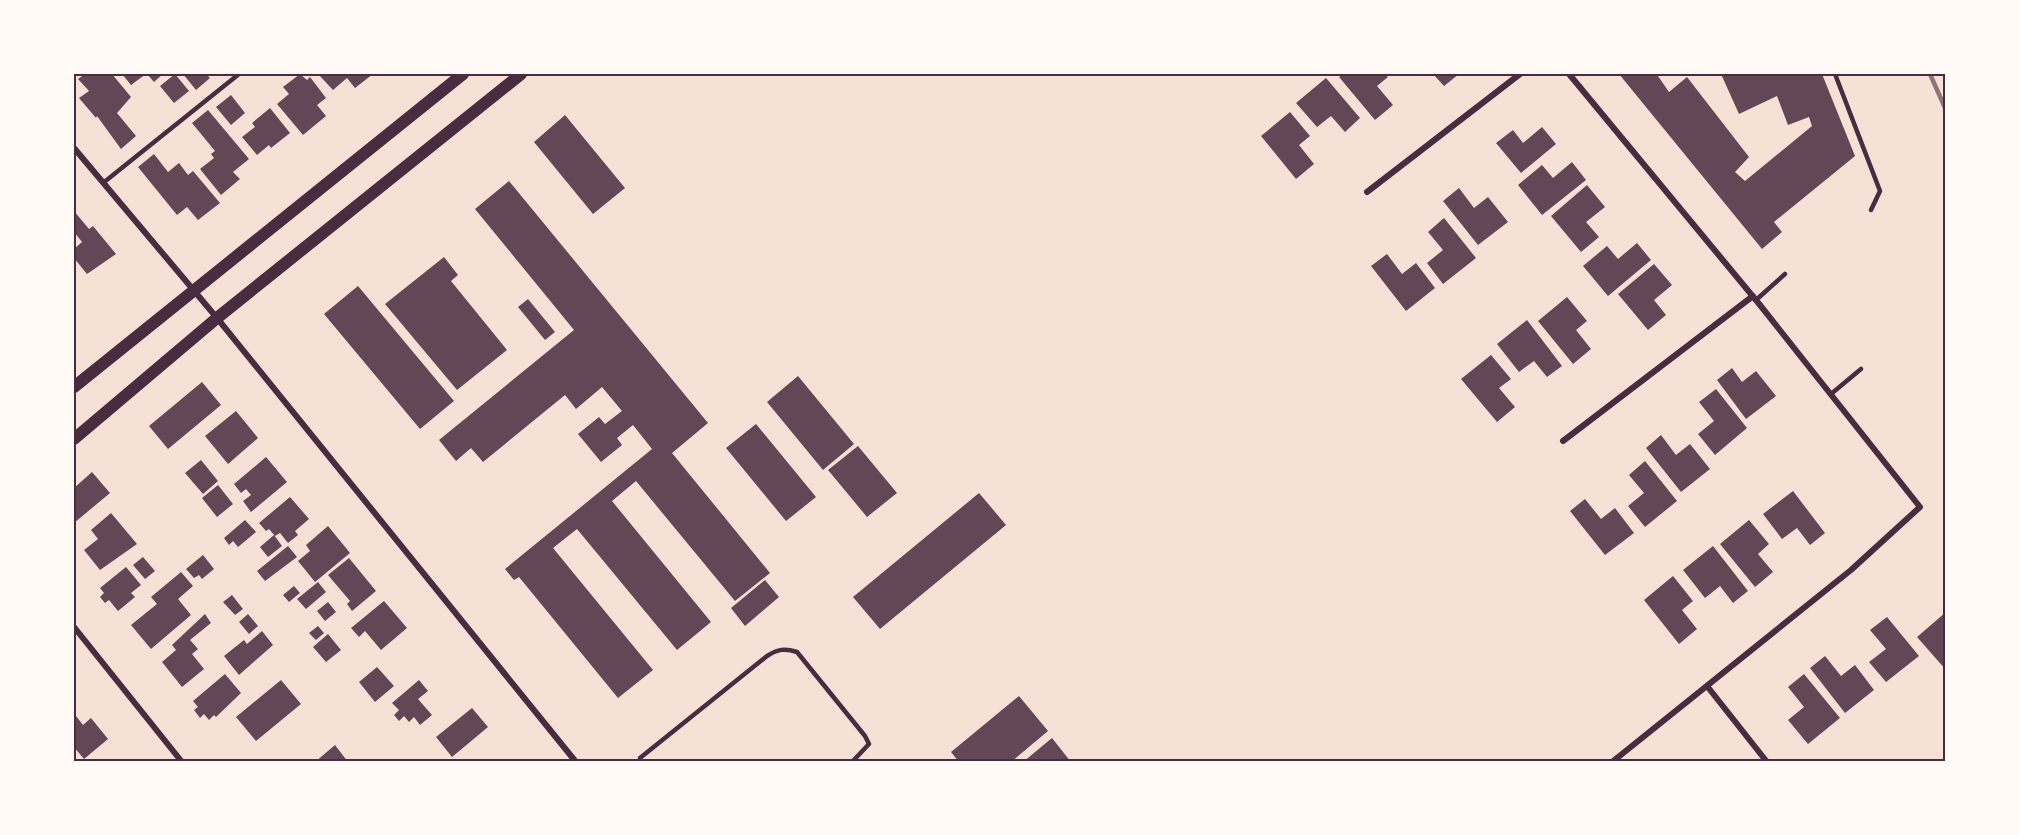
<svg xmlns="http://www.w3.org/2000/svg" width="2019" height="835" viewBox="0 0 2019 835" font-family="'Sofia Sans Condensed',sans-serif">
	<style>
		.building { fill: #644757 }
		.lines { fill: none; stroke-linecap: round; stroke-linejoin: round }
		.service { stroke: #4a2c40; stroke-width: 4.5 }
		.minor { stroke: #4a2c40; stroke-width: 6 }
		.secondary { stroke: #4a2c40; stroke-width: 12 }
		.rail { stroke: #8f747c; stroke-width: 4.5 }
		.neatline { fill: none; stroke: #4a2c40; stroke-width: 2 }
	</style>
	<rect width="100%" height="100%" fill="#f7e1d7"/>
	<path class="building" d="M85,74H112L131,97L117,113L136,136L121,149L97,116L96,118L79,98L89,91L78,79Z
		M122,74H146L131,85Z
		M147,74H163L154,82Z
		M175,74L189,91L174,103L160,86Z
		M183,74H206L210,78L196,90Z
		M300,74L307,80L310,77L326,98L317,105L326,116L303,135L277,104L289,94L283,87Z
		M318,74H373L355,88L347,78L333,90Z
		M1344,74H1385L1388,77L1377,86L1393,105L1375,120L1339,77Z
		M1433,74H1459L1444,86Z
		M1619,74H1661L1658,76L1669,92L1687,77L1749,157L1735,172L1745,181L1812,126L1809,117L1788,125L1777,96L1739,114L1721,74H1822L1855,156L1774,222L1782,232L1762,249Z
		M1326,78L1360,118L1345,132L1331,116L1317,127L1296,103Z
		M231,95L245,113L231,125L216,107Z
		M270,108L290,133L271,148L269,145L257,155L242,137L255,127L252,123Z
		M208,110L249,159L233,172L240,179L221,195L200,169L214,158L211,154L215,151L192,123Z
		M1290,112L1310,136L1299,145L1314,164L1296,179L1261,136Z
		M565,115L625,188L593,214L534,142Z
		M1542,127L1556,144L1521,173L1496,143L1513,130L1523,143Z
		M154,154L168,172L179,163L188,175L193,171L220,203L198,220L187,207L177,215L138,167Z
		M1572,162L1586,180L1542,215L1518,185L1542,165L1553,178Z
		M509,181L708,423L672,453L770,573L735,601L636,481L612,501L711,622L677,650L577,529L553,548L653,670L618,698L519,577L514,580L505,569L652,449L633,425L617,438L622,445L601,462L578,434L599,417L605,424L622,411L602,387L576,409L565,395L483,462L471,448L456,461L439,440L574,330L475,209Z
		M1587,185L1605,207L1586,222L1599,237L1581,252L1551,216Z
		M1459,188L1474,208L1488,197L1508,222L1478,245L1443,201Z
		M74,211L89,229L93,226L116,254L87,274L74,258V249L82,242L74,232Z
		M1444,218L1476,258L1443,284L1427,263L1443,250L1428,232Z
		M1637,243L1651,260L1608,296L1583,266L1607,246L1618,259Z
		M1387,254L1402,274L1416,263L1435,288L1406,311L1371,266Z
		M444,257L458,275L451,281L507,350L457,390L385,304Z
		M1654,264L1672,285L1654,300L1666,315L1648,330L1618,294Z
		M358,286L454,401L420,429L324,314Z
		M1567,297L1587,321L1576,330L1591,349L1573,364L1538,321Z
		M528,299L555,332L545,340L518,307Z
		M1527,320L1562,366L1547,377L1534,361L1519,372L1497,344Z
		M1491,355L1511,379L1499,388L1515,407L1497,422L1461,379Z
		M1732,368L1742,382L1756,371L1776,396L1746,419L1717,380Z
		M798,376L854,444L823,470L767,402Z
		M202,382L221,405L168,449L149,426Z
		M1716,389L1747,428L1715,455L1698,434L1714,421L1699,402Z
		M236,411L258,438L228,464L205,436Z
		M756,424L816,497L786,521L726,448Z
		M1661,435L1676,455L1690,444L1710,469L1681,492L1646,448Z
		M858,446L897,493L867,517L828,470Z
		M266,457L287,482L251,512L243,501L251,495L246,489L241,493L234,484Z
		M201,460L218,481L203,494L185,473Z
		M1645,461L1677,501L1645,527L1628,506L1644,493L1629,475Z
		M92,472L110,493L74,523V488Z
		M218,485L233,504L217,517L202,498Z
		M1793,491L1825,533L1810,545L1797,528L1782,539L1763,514Z
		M979,493L1006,525L880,629L853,597Z
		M290,497L309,519L295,531L298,535L288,543L280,533L275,536L269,529L266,531L259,523Z
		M1585,499L1601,519L1615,508L1634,533L1605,555L1570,511Z
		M111,513L137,544L100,570L84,550L98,539L91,530Z
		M245,520L256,532L238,547L233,541L229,545L224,538Z
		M1749,520L1769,544L1758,554L1773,572L1755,587L1720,544Z
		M328,526L350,553L315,582L298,561L310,551L306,545Z
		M274,535L282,546L268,557L260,547Z
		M288,546L297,557L265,581L257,571Z
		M1713,546L1748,591L1733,603L1720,586L1705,598L1683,570Z
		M203,555L214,569L202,579L199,575L194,578L186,569Z
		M143,557L155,571L145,579L133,565Z
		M349,558L376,591L352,611L347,604L350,601L328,575Z
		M126,567L141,585L131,593L135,597L118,611L109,600L105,603L100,597L104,593L100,588Z
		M181,572L193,586L178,599L191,615L151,649L131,625L157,604L151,597Z
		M1673,576L1693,601L1682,610L1697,629L1679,644L1644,600Z
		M765,580L779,597L745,626L731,608Z
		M318,582L326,592L306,609L297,599Z
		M294,586L300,593L289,602L283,595Z
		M232,595L243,609L235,615L223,602Z
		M384,601L407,628L381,650L365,631L359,637L351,628Z
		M328,602L336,612L325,621L317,611Z
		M1946,612V670L1917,637Z
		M205,614L211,623L190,640L198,649L192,654L204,669L182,687L162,662L176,650L172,645Z
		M248,614L258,626L249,634L239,622Z
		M1887,617L1919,656L1886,682L1869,662L1886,649L1870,630Z
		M318,626L324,633L316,640L309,633Z
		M262,631L273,645L239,675L224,656L244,640L247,644Z
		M328,634L341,650L326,662L313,647Z
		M1825,656L1841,676L1855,665L1874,690L1845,713L1810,668Z
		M377,667L394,686L375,702L359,682Z
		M225,674L241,693L216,717L214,715L209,720L204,714L200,718L194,710L198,707L193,701Z
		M1804,674L1840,718L1808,744L1788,720L1804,707L1788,687Z
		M281,680L301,704L256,741L236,717Z
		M419,680L428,691L418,699L432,715L420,725L414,717L409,722L404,716L399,721L394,715L399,710L392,703Z
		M1019,696L1048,731L1011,762H959L951,752Z
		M472,708L488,727L452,757L436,737Z
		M76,716L83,725L91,718L108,739L84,759L74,747V719Z
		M1052,738L1071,762H1023Z
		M335,745L348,762H315Z"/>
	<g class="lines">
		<path class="service" d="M1835,74L1880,191L1871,210
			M103,183L239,74
			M1756,300L1785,274
			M1831,394L1861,369
			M642,762L640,758L767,656C778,649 785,648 797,652L865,736L869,744L852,762"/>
		<path class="minor" d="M1569,74L1760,305L1920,507L1851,570L1612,762
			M74,148L217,318L576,762
			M1367,192L1520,74
			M1563,441L1753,296
			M74,627L182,762
			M1707,686L1767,762"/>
		<path class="secondary" d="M74,387L463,74
			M74,439L217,318L521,74"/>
		<path class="rail" d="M1930,74L1946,110
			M1945,74L1946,75"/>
	</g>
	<rect width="2019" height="835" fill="none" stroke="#fffaf5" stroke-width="150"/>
	<rect x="75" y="75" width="1869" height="685" class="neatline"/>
</svg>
